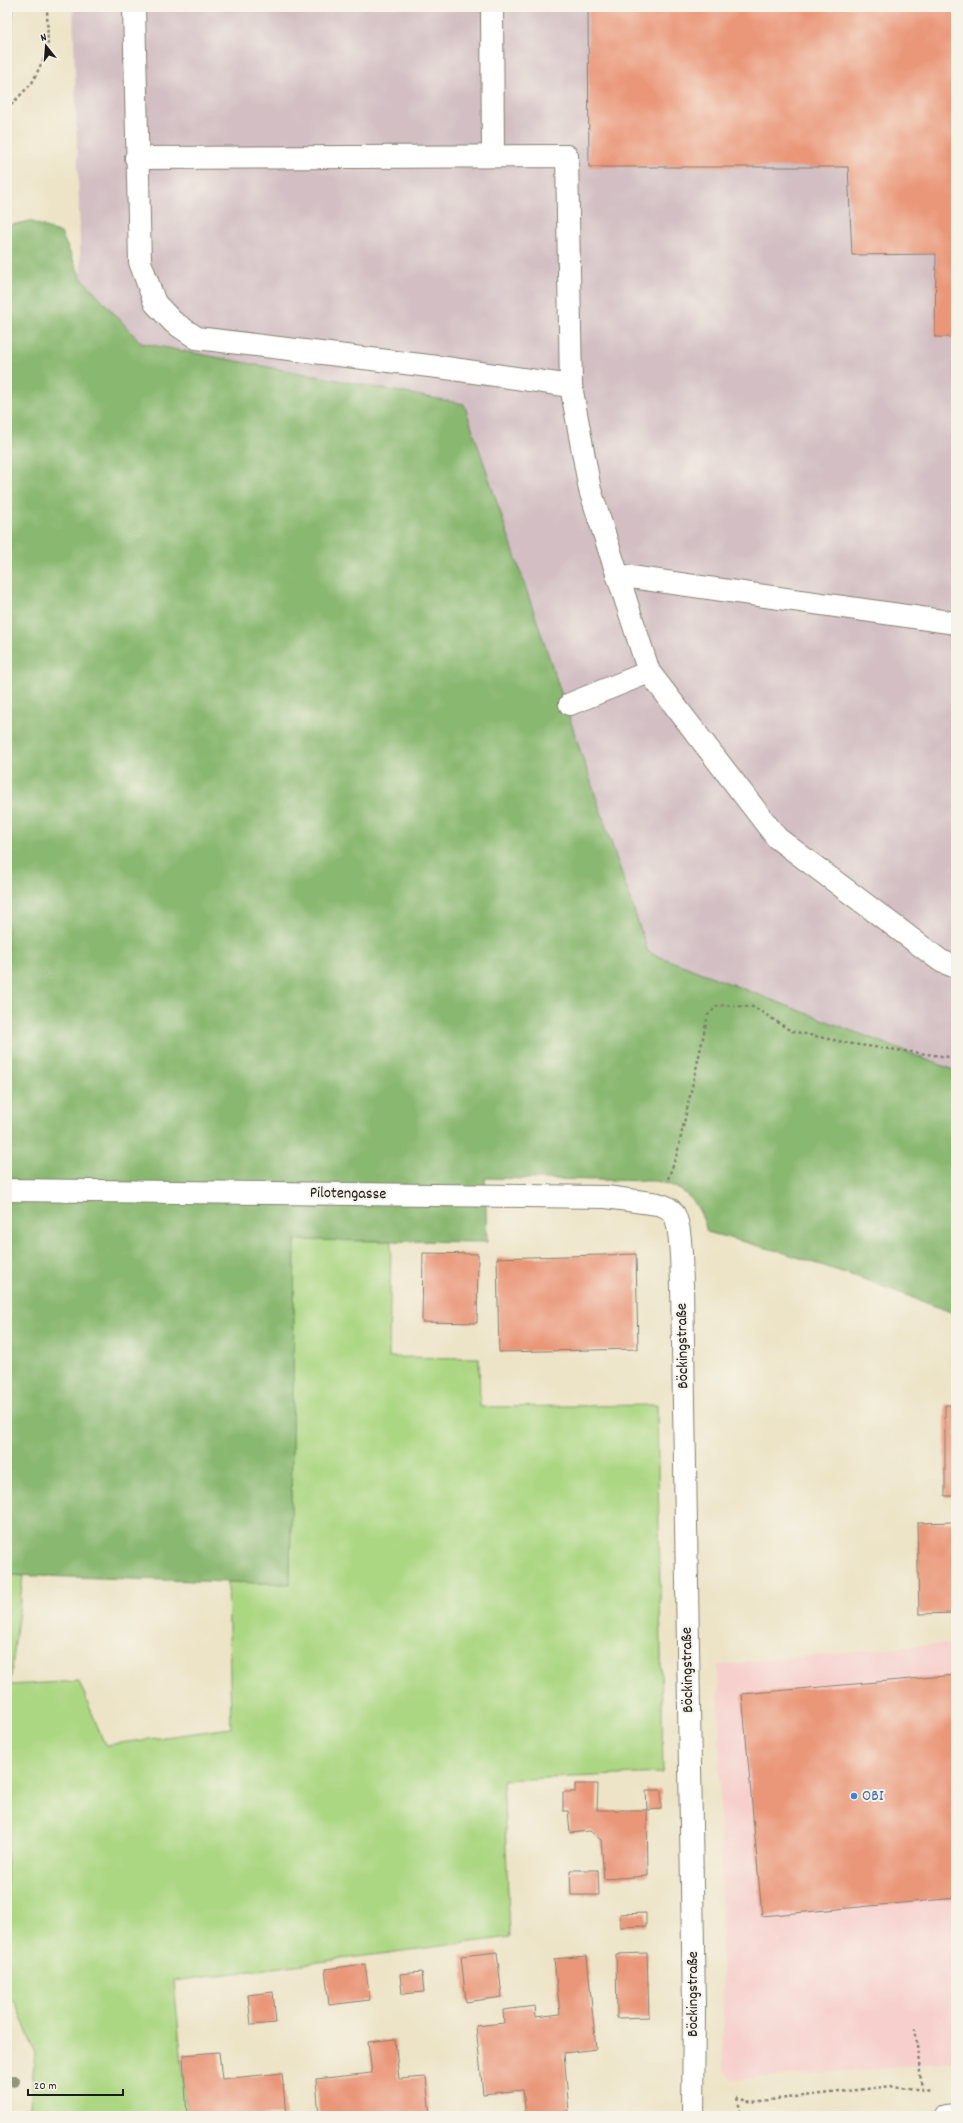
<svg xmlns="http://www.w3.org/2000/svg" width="963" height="2123" viewBox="0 0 963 2123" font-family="Dekko,sans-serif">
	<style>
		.built { fill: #f7d0cd }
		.industrial { fill: #d2bec3 }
		.green { fill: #acd782; stroke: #647a4f }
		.forest { fill: #89b870; stroke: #526a46 }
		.building { fill: #ea9779 }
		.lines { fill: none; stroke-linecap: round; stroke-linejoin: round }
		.minor-casing { stroke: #848072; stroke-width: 24 }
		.major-casing { stroke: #848072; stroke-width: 24 }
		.path { stroke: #848072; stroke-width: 2.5; stroke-dasharray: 3 3; stroke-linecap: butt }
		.minor { stroke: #fff; stroke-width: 22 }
		.major { stroke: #fff; stroke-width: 22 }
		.tree { fill: #92957a }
		.shop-dot { fill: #3f7fe0; stroke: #f7f3e8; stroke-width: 1.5 }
		.labels { text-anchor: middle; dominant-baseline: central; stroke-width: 4; stroke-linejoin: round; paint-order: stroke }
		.street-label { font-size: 16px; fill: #1c1c1c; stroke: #f7f3e8 }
		.shop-label { font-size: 16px; fill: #366cbe; stroke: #f7f3e8; text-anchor: start }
	</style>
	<rect width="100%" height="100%" fill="#f7f3e8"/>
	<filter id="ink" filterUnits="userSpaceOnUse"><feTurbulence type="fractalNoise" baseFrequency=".025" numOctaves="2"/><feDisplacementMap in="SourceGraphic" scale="8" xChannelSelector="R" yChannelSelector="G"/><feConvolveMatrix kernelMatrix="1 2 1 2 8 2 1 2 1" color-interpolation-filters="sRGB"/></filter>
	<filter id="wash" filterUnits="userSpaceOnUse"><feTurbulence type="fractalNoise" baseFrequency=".012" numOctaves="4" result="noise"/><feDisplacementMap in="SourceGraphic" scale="16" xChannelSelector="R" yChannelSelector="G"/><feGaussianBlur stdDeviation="0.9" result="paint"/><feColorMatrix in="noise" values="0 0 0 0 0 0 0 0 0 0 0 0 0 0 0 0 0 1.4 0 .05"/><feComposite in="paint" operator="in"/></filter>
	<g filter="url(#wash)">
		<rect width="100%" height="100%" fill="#ede4c7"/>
		<path class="built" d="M956,1642V2062L732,2080L724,2067L718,1665Z"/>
		<path class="industrial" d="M73,7H956V1071L648,953L464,404L141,343L81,277Z"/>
		<path class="green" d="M295,1240L391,1241L389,1357L479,1358L480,1407L657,1405L663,1773L503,1780L510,1937L174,1981L187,2116H29L35,2052L15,2002L7,1997V1575L23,1576L10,1685L79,1681L105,1745L231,1728L228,1582L290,1584Z"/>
		<path class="forest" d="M7,7H13L12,37L7,56Z
			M30,221L61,233L81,277L141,343L464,404L648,952L956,1071V1314L863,1279L785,1253L707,1232C700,1203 685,1186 655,1181L485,1178L487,1242L295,1240L290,1584L7,1575V226Z"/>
		<g id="blocks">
			<path class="building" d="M588,7H956V337H935L936,254L852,255L848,167H589Z
				M423,1253L478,1254L477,1323L422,1322Z
				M636,1254L638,1349L499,1352L497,1258Z
				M945,1405H956V1496H945Z
				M956,1522V1613L919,1614L917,1523Z
				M956,1675V1898L762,1916L742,1694Z
				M575,1784H598L597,1810H647L646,1790H661V1809L647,1810L648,1876L604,1879L601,1840L590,1831L570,1833L568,1811H563V1792H575Z
				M570,1870H598L599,1895H571Z
				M646,1913V1926L620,1927V1914Z
				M497,1952L502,1997L466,2002L461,1956Z
				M647,1953L649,2017L617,2018L616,1954Z
				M587,1956L596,2049L564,2053L569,2111L526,2116L523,2090L483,2094L476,2026L504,2023L503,2010L535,2006L536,2017L560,2014L554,1959Z
				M365,1964L370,2000L329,2005L325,1969Z
				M422,1972L424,1992L402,1994L400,1974Z
				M273,1992L276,2023L251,2025L248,1995Z
				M395,2039L399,2079L426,2077L430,2116H319L316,2079L372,2073L368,2042Z
				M219,2052L222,2079L282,2073L286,2116H187L183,2055Z"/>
		</g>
	</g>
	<g filter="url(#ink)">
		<use href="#blocks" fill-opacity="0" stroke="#848072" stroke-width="1"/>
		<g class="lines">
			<g class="minor-casing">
				<path id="minor" d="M134,7L140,262L155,303L173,322L197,338L446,368L571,386
					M492,7L493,156
					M136,158L567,156L571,386L590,490L649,672L777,838L941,961L956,967
					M617,575L956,623
					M570,704L649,672
					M7,1190L606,1197L658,1204C665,1206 670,1208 674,1214C682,1228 681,1267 682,1284L694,2007L693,2116"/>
			</g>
			<g class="major-casing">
				<path id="major" d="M946,2116L956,2115"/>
			</g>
			<path class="path" d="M7,109L32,83L48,50L47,7
				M668,1179L677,1154L708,1015L718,1005L754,1007L791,1031L852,1044L956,1058
				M915,2028L922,2090
				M736,2098L752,2102L892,2086L932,2091
				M737,2098L742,2116"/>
			<use href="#minor" class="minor"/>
			<use href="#major" class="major"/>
		</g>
		<circle class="tree" cx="14" cy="2081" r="6"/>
	</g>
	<circle class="shop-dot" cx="854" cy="1796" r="4"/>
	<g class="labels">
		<g class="street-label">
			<text transform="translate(348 1194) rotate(1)">Pilotengasse</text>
			<text transform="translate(683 1346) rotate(-91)">Böckingstraße</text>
			<text transform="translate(688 1670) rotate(-91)">Böckingstraße</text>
			<text transform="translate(693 1994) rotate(-90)">Böckingstraße</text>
		</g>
		<g class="shop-label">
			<text x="862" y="1796">OBI</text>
		</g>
	</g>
	<rect width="963" height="2123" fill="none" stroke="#f7f3e8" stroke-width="24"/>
	<g transform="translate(46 46) rotate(343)" stroke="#f7f3e8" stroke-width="3" paint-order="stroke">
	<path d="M0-3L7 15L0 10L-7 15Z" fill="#1c1c1c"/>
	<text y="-6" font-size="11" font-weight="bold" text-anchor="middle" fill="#1c1c1c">N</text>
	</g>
	<path d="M28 2089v6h95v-6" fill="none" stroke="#1c1c1c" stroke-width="2"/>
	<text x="34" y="2089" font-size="12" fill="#1c1c1c" stroke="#f7f3e8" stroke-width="3" paint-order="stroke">20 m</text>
</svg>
